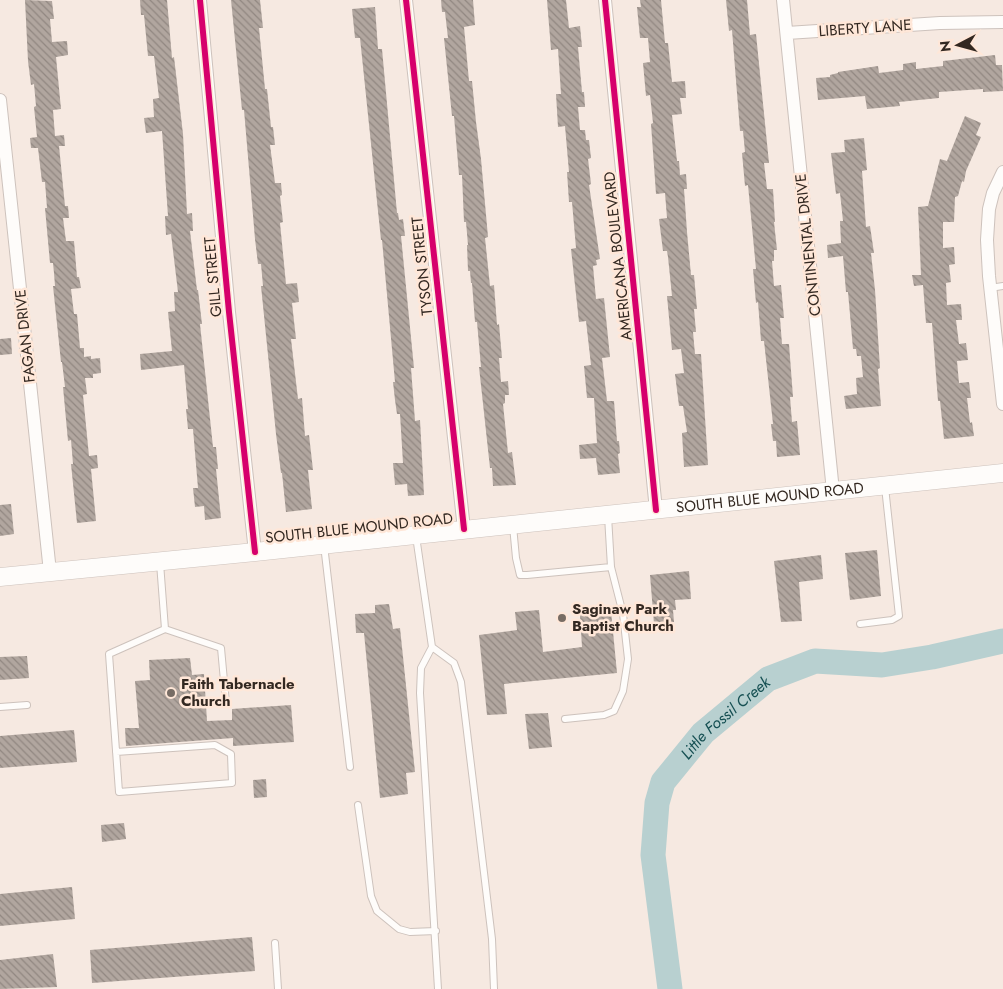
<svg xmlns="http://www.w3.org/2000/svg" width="1003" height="989" viewBox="0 0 1003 989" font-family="Jost,sans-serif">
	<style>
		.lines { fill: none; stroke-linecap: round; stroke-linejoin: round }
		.river { stroke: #b8d0d0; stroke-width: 25 }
		.building { fill: url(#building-back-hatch) }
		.lane-casing { stroke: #cdc2bc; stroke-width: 8 }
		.street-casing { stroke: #cdc2bc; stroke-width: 14 }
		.secondary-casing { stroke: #cdc2bc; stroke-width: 19 }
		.lane { stroke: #fefcfa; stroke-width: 6 }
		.street { stroke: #fefcfa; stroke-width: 12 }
		.secondary { stroke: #fefcfa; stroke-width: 18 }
		.cycleway-casing { stroke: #ffe7d8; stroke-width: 9 }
		.cycleway { stroke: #d6006c; stroke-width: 6 }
		.poi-dot { fill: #776c64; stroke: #ffe7d8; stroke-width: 2 }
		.labels { text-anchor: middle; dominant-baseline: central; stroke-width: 5; stroke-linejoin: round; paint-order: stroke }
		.street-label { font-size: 15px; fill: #332821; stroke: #ffe7d8 }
		.poi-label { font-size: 15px; font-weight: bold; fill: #332821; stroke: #ffe7d8; text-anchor: start }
		.water-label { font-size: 16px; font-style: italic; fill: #165053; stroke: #ffe7d8 }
	</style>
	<defs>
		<pattern id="building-back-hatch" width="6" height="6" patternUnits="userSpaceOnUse" patternTransform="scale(1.25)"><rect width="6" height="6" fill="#b1a69f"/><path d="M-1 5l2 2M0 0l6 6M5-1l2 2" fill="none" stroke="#918781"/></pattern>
	</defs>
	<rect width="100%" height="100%" fill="#f6e9e1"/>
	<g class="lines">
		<path class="river" id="s1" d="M670,989L653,855L657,803L663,782L703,733L768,679L815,661L882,665L932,657L1003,641"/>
	</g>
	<path class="building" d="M25,0L52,1L54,19H50L52,42L67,41L68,55L56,57L61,109L53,110L55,136L64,135L65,146H59L65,206H68L69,218H63L66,241H74L77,277H79L81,288L71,289L74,314H77L80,348H84V357L91,356V359L100,358L101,373L93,374V378H85L87,394L83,395L89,456L97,455L98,468L91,469L96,521L77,523L71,464H73L71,440L68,441L63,387H65L62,362H61L53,286H55L54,273L53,263H50L45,208H47L45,182H42L38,148H31L30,138L37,137L34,107L36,106L34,84L31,85L28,61Z
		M140,0H167L172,58L174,57L183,134L187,214L192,213L193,231H190L197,290H198L202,324H200L213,447H216L218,469H216L221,518L205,520L204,506L195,507L193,488H198L193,429H188L186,409H188L184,365L141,370L140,354L172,351L168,312L175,311L174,292H178L171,234L166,235L165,216H168L162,131L146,133L144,118L154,117L153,99L159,98L154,56H148L144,15H141Z
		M231,0H260L263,28H259L265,89H267L271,127H273L275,145H270L275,183H281L282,195L280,196L283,222L280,223L286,284L297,283L299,302L292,303L296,339H291L298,399L302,398L305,436L309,435L313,470H308L312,509L286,512L282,473H281L276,434L261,286H263L261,264H258L255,239L244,110H242Z
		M441,0H473L475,25L464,27L469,81H472L476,122L481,159L488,237L485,238L490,286L494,285L497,325L499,324L502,358H499L501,382L508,381L509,395H505V403L503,404L508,453L512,452L516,485L493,486L492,468H490L479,367H481L477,322H475L472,283H471L470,271H468L467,245H468L466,222H464L462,175H459L454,116H452L444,38H448L445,12H442Z
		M547,0H566L569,28L580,26L582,47H578L582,92H584L585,107H578L580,130H585L586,140H589L591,158L588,159L591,184L589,185L600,259L596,260L597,265L593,266L596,299L604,298L610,357L602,358L607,401H614L617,441H619L620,453L618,454L620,473L598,475L596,458L580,459L579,445L597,443L594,398H587L584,366L591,365L586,321L579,322L571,249L576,248L572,202H569L567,172H569L565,126L558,127L556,94H561L558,49L551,50Z
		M640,0H661L665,43H668L672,82L685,81L686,98H680L682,114L672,115L677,161H679L680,175L686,174L687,189H684L687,232L691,275H694L697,309H694L696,332H693L695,354H701L708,465L684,467L682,433L687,432L683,406H679L675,374L684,373L681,349L672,350L667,296H672L668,257L667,251H663L659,219L667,218L665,193L656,194L651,124L653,123L650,95L646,96L643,63L650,62L648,38H640L637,7H641Z
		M726,0H747L750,35L756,34L769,163H764L767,189H773L775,222H774L777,250H774V261H772L774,286L781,285L784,318H780L782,344H789L793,397H790L792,422L797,421L800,455L777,457L776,441H773L771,424H773L764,341H761L758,302L756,303L753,269H756L748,185L745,186L742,153L745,152L743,131H740L732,30L729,31Z
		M375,7L378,49H382L397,213H398L399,220L403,219L405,236H401L414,368H411L415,421L420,420L424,495L408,496L407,484L395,485L393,463H403L400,414H397L395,400L393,382H395L382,240H381L360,38H355L352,9Z
		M995,55L996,65H1002L1003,91L983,92V89L939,92V98L899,102L900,106L867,109L865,96L818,100L816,78L830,77V75L838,73V72L878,66L879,73L903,70V64L916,62V69L943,66V61Z
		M965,116L981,123L976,135L981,137L966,171L964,182L962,181L958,196L955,197L954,222H943V248L954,247L955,264L949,265L951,282L946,283L947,305L961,304L962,320H956L959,344L966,343L968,360L957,361L959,383L969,382L971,398H967L970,423L972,422L974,436L944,439L940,401H938L932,323H926L923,285L914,286L912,275H921L918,207L928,206L940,159L947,161Z
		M864,138L867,170L862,171L866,227L870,226L874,253H871L875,290L880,368L878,369L881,406L846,409L844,396L857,394L856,378L863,377L861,356H857L856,349H853L848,292H846L843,256L828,258L827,245L841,243L840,221H843L840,193L836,194L831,153L845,152L844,140Z
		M11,338L12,354L0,355V339Z
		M11,504L14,534L0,536V505Z
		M877,550L881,596L850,600L845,553Z
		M821,555L823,579L799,582L802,621L781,622L774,561Z
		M689,571L691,599L675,600L676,610H673L674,622L654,624L650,575Z
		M389,604L393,629L400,628L415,772L406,773L408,794L380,798L364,633H356L355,614L375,613V605Z
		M539,610L543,652L582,647L580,615L611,611L617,673L504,684L507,714L487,715L479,635L517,630L515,612Z
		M27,656L29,678L0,680V657Z
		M190,658L192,675L204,674L207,721L232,720V709L291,705L294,742L233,746V738L126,746L125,728H139L135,681L150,680L149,660Z
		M548,713L552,747L529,749L525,714Z
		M74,730L77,762L0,768V736Z
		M266,779L267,797L254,798L253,780Z
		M124,823L126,839L102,842L101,825Z
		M72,887L75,919L0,926V894Z
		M252,937L255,971L92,983L90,950Z
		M53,954L57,987L0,989V960Z"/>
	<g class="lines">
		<g class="lane-casing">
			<path id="lane" d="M990,288L1003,286
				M513,526L516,558L520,575H527L611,567
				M416,536L432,647L421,668L420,693L438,989
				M324,545L350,767
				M160,563L165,629
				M860,624L892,620L899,616L885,487
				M432,647L454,663L461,682L492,939L494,989
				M0,707L27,705
				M565,719L604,715L614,711L623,691L628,659L623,614L611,567L608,516
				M116,752L215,745L231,754L232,783L119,792L109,654L165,629L221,648L226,703
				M358,805L371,896L377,911L399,929L410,932L436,931
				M275,943L278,989"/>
		</g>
		<g class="street-casing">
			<path id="street" d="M200,0L229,312L255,552
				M406,0L464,529
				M605,0L656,510
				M783,0L833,491
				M787,33L940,23L1003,22
				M0,100L50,572
				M1003,172L993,193L989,209L987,240L989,276L1003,404"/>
		</g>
		<g class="secondary-casing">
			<g id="secondary">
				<path id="s2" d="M0,577L255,552L1003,473"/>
			</g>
		</g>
		<use href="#lane" class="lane"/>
		<use href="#street" class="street"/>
		<use href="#secondary" class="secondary"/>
		<g class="cycleway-casing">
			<path id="cycleway" d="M200,0L229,312L255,552
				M406,0L464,529
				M605,0L656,510"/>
		</g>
		<use href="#cycleway" class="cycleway"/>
	</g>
	<g class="poi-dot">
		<circle cx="562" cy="618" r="5"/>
		<circle cx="171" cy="693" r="5"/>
	</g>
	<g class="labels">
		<g class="street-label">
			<text transform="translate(865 28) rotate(-4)">LIBERTY LANE</text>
			<text transform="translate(808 245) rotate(-96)">CONTINENTAL DRIVE</text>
			<text transform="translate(618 256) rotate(-96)">AMERICANA BOULEVARD</text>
			<text transform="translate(422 266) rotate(-96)">TYSON STREET</text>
			<text transform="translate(213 277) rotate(-95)">GILL STREET</text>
			<text transform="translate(25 336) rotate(-96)">FAGAN DRIVE</text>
			<text stroke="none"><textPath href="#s2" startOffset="774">SOUTH BLUE MOUND ROAD</textPath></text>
			<text transform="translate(359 528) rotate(-6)">SOUTH BLUE MOUND ROAD</text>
		</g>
		<g class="poi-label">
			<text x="572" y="609">Saginaw Park<tspan x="572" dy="17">Baptist Church</tspan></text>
			<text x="181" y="684">Faith Tabernacle<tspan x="181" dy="17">Church</tspan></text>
		</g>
		<g class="water-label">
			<text stroke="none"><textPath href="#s1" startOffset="299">Little Fossil Creek</textPath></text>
		</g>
	</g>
	<g transform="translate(958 45) rotate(264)" stroke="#ffe7d8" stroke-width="4" paint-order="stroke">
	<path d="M0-4L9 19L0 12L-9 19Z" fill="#332821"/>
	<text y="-8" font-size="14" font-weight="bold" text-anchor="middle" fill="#332821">N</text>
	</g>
</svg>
